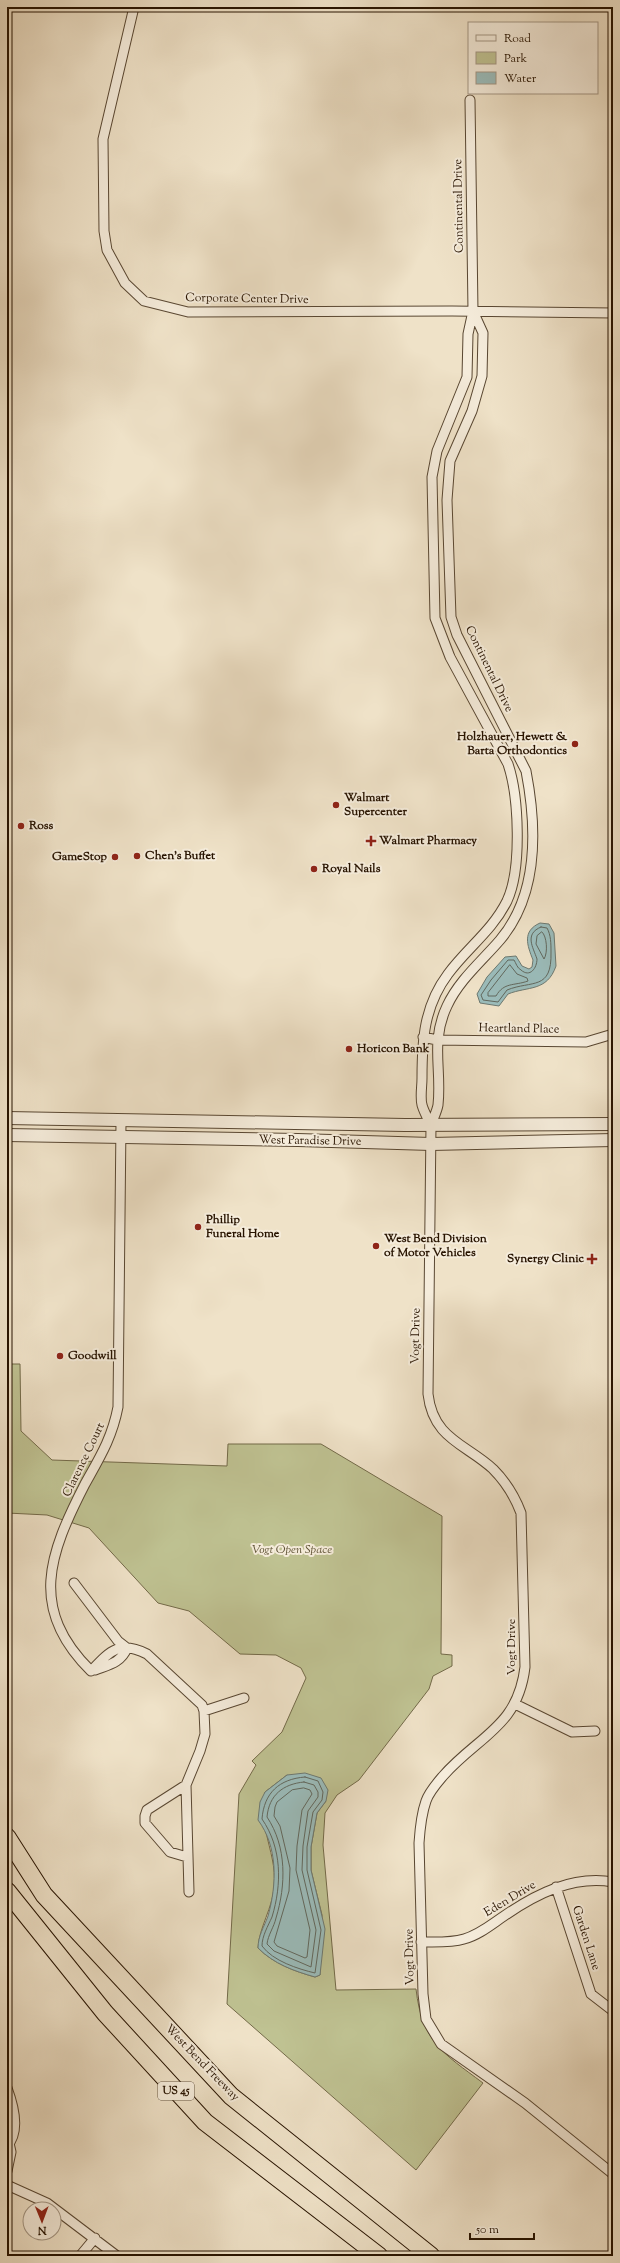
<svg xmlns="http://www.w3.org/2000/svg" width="620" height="2263" viewBox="0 0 620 2263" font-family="'Sorts Mill Goudy',serif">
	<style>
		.green { fill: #bfc292; stroke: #736a49; fill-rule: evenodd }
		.water { fill: #9bbdbc; stroke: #6d7971 }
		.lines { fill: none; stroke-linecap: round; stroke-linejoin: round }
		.shore { stroke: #61685e; stroke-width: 1 }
		.minor-casing { stroke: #594732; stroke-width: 11 }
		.tertiary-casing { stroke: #594732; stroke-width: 14 }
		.motorway-casing { stroke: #271300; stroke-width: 19 }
		.minor { stroke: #f5ecdb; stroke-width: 9 }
		.tertiary { stroke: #f5ecdb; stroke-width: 12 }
		.motorway { stroke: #efe2c8; stroke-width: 17 }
		.poi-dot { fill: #8f2418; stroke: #f5ecdb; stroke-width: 1.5 }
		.labels { text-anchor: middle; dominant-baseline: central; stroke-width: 4; stroke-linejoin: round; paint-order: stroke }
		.shield { fill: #f5ecdb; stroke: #655442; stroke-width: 1 }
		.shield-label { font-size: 11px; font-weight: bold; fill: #271300 }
		.street-label { font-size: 12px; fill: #271300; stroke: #f5ecdb }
		.poi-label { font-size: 12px; font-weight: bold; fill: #271300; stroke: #f5ecdb; text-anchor: start }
		.park-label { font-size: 12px; font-style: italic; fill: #5c5033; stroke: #f5ecdb }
	</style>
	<rect width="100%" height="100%" fill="#efe2c8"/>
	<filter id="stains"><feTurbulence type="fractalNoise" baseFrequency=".005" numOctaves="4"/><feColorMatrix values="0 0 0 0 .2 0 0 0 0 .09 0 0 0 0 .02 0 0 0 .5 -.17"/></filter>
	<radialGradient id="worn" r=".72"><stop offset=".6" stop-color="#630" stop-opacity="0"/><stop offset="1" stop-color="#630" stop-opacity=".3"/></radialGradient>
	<path class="green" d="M7,1364H20L21,1431L52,1460L227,1466L228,1444H321L442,1516L441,1654L452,1655V1666L433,1676L429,1689L359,1780L337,1795L325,1813L323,1845L336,1990L416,1989C422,2042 443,2053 483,2083L416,2170L227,2004L239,1794L256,1765L252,1761L282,1732L306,1678L301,1668L276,1655L240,1654L189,1611L158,1603L89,1528L47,1515L7,1513ZM287,1775L326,1801L317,1813L311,1847V1870L322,1915L320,1975L315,1977C294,1971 274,1964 258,1948C259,1927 273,1908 274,1886C276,1867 270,1851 266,1832C264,1820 266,1805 265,1792Z"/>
	<path class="water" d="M540,923L549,924L554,933L556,966C547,992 528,986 508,994L499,1006L480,1003L477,994L487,977L505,957L516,956L522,966L529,969L532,967L533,960C527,945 522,931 540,923Z
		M305,1773L321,1778L328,1790L326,1801L317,1813L311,1847V1870L325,1929L320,1975L315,1977C294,1971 274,1964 258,1948C258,1936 264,1927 268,1916C277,1884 278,1847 258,1820L260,1802L265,1792L287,1775Z"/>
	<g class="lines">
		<path class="shore" d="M541,927L547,928C551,935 551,944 551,952C552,991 532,980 507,990L498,1002L483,1000L481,995L491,980L508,960H514C516,963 517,968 521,970C530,978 537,968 537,959C533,947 524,934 541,927Z
			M542,932C547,936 548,953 544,959L536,944L537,936Z
			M510,965L517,974L527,978L528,981C514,986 504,982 496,996H488V993Z
			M305,1777L318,1781L323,1792L322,1800L313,1812L307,1847V1870L321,1930L315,1973C298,1969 273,1961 262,1946C262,1936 268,1926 272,1917C282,1884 282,1848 262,1819C264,1793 279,1779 305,1777Z
			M304,1782L314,1785L318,1792V1797L308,1811L303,1846L302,1870L316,1930L311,1967L274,1951L267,1944C268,1935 274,1927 276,1918C286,1885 287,1847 267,1817C269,1795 283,1784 304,1782Z
			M304,1788L310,1790L312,1794L302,1810L297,1846L296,1870L310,1930L307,1957L305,1958L277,1946L274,1942L289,1891L290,1868L280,1826L274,1816L275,1807L277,1802L292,1790Z"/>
		<g class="minor-casing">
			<path id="minor" d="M134,7L103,139L104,231L107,250L125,283L144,301L188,312L452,311L613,313
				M473,311L483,333L482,376L472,411L450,461L447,500L451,617L457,635L526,771C537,828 539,894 500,940C482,961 459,980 447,1006C430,1042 442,1069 438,1105C437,1111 433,1119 431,1125L428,1394C433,1439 466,1444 493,1469C506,1482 515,1497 521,1513L525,1667C518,1727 478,1736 443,1776C437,1783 429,1792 426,1801C421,1815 420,1828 419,1843L423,1994L426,2019L441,2044L525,2103L613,2174
				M423,1037L437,1040L586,1042L613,1034
				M431,1125C428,1119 424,1112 422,1105C420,1097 422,1087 422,1078C422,1040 424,1006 448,974C467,948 492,931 507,901C522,869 519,797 508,764L450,657L435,618L432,477L437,451L467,377L468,334L473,311L470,100
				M74,1583L118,1641L127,1648
				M95,1670C108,1665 121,1663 127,1648
				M91,1671C28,1609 49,1554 85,1484C100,1457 112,1438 118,1407L121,1122
				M91,1671C110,1651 119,1640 147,1654L202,1705L204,1711L205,1734L200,1751L186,1785L189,1892
				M515,1704L572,1732L595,1731
				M204,1711L244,1698
				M186,1785L147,1810L145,1816V1823L170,1852L187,1857
				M556,1887L591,1994L613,2011
				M421,1942C436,1942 451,1943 464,1939C479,1935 492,1924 504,1916C536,1894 573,1875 613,1882
				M7,2088C13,2104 21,2131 7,2146
				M7,2171L11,2152L9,2143
				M7,2185L47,2203L117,2256
				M80,2256L95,2238"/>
		</g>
		<g class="tertiary-casing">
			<path id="tertiary" d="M7,1118L405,1125L613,1124
				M7,1135L298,1140L431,1144L613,1140"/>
		</g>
		<g class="motorway-casing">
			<path id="motorway" d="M7,1837L44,1895L231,2096L431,2256
				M7,1891L105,2013L205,2122L379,2256"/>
		</g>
		<use href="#minor" class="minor"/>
		<use href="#tertiary" class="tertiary"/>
		<use href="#motorway" class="motorway"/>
	</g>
	<g class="poi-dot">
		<circle cx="575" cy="744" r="4"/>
		<circle cx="336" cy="805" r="4"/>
		<circle cx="21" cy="826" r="4"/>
		<path d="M369 835h4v4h4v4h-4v4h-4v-4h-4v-4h4z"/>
		<circle cx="137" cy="856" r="4"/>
		<circle cx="115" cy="857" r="4"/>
		<circle cx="314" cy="869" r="4"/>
		<circle cx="349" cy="1049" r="4"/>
		<circle cx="198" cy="1227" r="4"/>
		<circle cx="376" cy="1246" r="4"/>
		<path d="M590 1253h4v4h4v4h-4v4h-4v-4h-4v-4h4z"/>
		<circle cx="60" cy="1356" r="4"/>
	</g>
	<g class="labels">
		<rect class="shield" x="158" y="2082" width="36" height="18" rx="3"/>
		<g class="shield-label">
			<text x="176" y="2091">US 45</text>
		</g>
		<g class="street-label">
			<text transform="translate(459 206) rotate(-91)">Continental Drive</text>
			<text transform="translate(247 299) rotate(1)">Corporate Center Drive</text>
			<text transform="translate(489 669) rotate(64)">Continental Drive</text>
			<text transform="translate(519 1029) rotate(1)">Heartland Place</text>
			<text transform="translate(310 1141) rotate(1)">West Paradise Drive</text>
			<text transform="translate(416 1336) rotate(-89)">Vogt Drive</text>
			<text transform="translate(84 1460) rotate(-64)">Clarence Court</text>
			<text transform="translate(512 1647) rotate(-90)">Vogt Drive</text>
			<text transform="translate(510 1899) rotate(-31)">Eden Drive</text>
			<text transform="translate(586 1938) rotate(72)">Garden Lane</text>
			<text transform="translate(410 1957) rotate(-91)">Vogt Drive</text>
			<text transform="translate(202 2063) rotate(46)">West Bend Freeway</text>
		</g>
		<g class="poi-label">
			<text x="567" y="737" text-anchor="end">Holzhauer, Hewett &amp;<tspan x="567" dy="14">Barta Orthodontics</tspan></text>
			<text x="344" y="798">Walmart<tspan x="344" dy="14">Supercenter</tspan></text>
			<text x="29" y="826">Ross</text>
			<text x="379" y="841">Walmart Pharmacy</text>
			<text x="145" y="856">Chen's Buffet</text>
			<text x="107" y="857" text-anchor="end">GameStop</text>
			<text x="322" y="869">Royal Nails</text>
			<text x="357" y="1049">Horicon Bank</text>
			<text x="206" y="1220">Phillip<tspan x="206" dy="14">Funeral Home</tspan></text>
			<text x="384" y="1239">West Bend Division<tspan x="384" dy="14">of Motor Vehicles</tspan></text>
			<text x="584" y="1259" text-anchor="end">Synergy Clinic</text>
			<text x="68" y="1356">Goodwill</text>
		</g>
		<g class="park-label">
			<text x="292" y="1550">Vogt Open Space</text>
		</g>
	</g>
	<rect width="620" height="2263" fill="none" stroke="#efe2c8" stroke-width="24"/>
	<rect x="8" y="8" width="604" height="2247" fill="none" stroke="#271300" stroke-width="2"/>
	<rect x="12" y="12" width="596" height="2239" fill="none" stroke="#271300"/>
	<rect x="468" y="22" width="130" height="72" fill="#f5ecdb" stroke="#a39583"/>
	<rect x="476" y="35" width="20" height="6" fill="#f5ecdb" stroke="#a39583"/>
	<text x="504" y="42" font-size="12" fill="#271300">Road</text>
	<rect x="476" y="52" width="20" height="12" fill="#bfc292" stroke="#a39583"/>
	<text x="504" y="62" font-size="12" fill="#271300">Park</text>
	<rect x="476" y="72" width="20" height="12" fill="#9bbdbc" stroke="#a39583"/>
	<text x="504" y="82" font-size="12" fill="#271300">Water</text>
	<g transform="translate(42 2221) rotate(179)"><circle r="19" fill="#f5ecdb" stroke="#a39583"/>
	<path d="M0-3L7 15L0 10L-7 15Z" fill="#8f2418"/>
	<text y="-6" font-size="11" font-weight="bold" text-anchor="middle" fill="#271300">N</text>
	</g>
	<path d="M470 2233v6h64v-6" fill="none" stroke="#271300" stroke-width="2"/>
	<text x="476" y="2233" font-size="12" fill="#271300" stroke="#f5ecdb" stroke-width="3" paint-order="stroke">50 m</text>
	<rect width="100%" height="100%" filter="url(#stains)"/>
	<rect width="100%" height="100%" fill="url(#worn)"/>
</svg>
